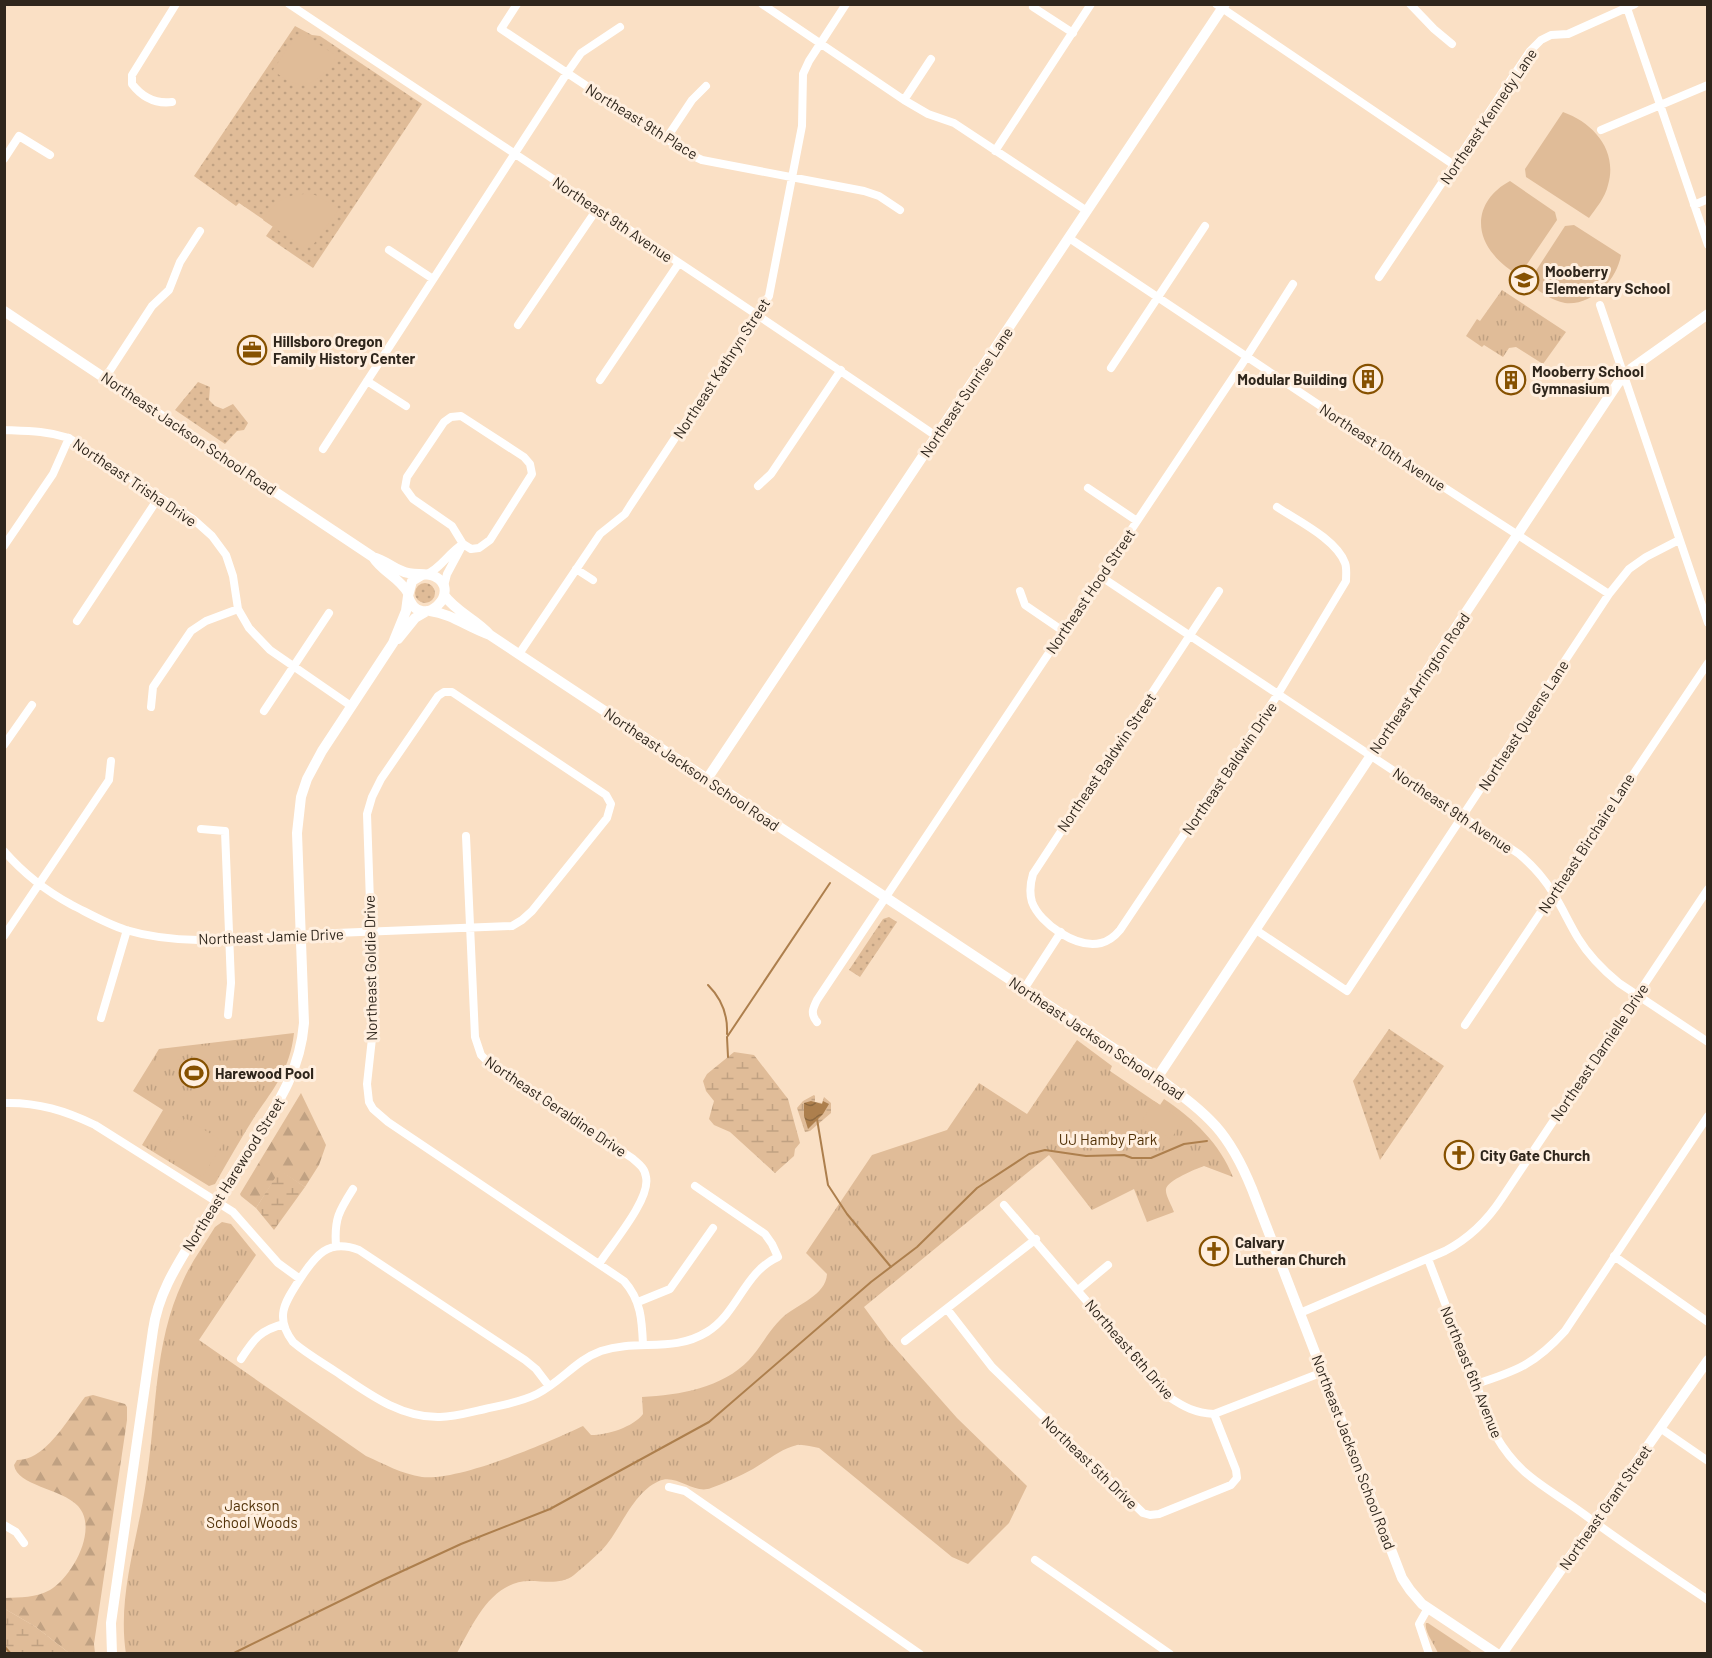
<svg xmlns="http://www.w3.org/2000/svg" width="1712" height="1658" viewBox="0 0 1712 1658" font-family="Barlow,sans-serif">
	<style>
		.grass { fill: url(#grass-dots) }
		.forest { fill: url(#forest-firs) }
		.wetland { fill: url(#wetland-marsh) }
		.park { fill: url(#park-tufts) }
		.garden { fill: #e0bc98 }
		.water { fill: url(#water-waves) }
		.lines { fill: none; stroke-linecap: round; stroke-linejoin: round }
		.stream { stroke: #ad7f4d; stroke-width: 2 }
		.minor { stroke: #fff; stroke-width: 8 }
		.tertiary { stroke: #fff; stroke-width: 10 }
		.labels { text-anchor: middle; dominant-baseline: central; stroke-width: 6; stroke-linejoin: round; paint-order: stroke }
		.street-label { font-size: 15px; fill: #2f261c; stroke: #ffefdf }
		.poi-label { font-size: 15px; font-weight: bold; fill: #2f261c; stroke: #ffefdf; text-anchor: start }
		.park-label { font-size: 15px; fill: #513107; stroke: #ffefdf }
	</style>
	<defs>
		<pattern id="grass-dots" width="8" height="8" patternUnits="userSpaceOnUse" patternTransform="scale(1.5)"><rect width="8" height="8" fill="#e0bc98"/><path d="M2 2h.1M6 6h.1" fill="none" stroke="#c0a182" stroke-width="1.8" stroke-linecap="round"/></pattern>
		<pattern id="forest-firs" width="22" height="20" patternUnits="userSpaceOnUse" patternTransform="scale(1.5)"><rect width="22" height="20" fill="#e0bc98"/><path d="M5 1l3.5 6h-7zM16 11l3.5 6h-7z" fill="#c0a182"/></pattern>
		<pattern id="wetland-marsh" width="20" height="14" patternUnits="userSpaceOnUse" patternTransform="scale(1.5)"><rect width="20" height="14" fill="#e0bc98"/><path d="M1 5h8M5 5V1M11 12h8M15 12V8" fill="none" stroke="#c0a182"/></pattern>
		<pattern id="park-tufts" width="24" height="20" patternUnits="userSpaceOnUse" patternTransform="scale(1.5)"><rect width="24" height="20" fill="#e0bc98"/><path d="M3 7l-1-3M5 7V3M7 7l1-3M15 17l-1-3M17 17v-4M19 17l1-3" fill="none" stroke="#c0a182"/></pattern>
		<pattern id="water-waves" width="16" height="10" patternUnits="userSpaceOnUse" patternTransform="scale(1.5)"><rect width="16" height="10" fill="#ad7f4d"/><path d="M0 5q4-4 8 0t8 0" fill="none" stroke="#8d683f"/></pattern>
	</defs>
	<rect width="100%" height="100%" fill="#fae0c5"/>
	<path class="grass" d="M295,26L312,35L320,36L422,104L313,268L266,236L273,226L239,203L236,206L194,176Z
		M198,382L210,387L209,400L215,406L223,409L233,404L248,423L244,430L237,431L225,444L175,410Z
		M415 593a10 10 0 1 1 20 0a10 10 0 1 1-20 0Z
		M889,917L897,922L860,977L849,970L883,919Z
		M1389,1029L1444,1066L1380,1160L1353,1081Z"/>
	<path class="forest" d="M301,1093L326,1145L319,1165L305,1187L280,1171L256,1208L241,1196L240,1194Z
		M93,1395L125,1404L127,1407V1420L94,1644L95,1653H69L36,1627L5,1609V1598C20,1597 36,1598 50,1590C72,1577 99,1529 78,1506C61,1488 17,1486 14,1465L17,1460C21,1460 27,1459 31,1457C52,1448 71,1415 85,1397Z"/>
	<path class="wetland" d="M734,1052L754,1055L788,1099L800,1143L795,1149L794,1156L775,1173L730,1132L714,1125L709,1119L714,1101L706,1091L703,1081L707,1074Z
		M814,1095L815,1096V1102L822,1103L824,1097L831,1103V1113L810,1131L805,1132L797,1108L803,1101Z
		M280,1170L305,1187L274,1230L256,1208Z
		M5,1609L36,1627L69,1653H5Z"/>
	<path class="park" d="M1502,290L1566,332L1543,364L1516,347L1509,348L1503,357L1484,345L1482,347L1466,336L1477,319L1480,321Z
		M294,1033C290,1069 275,1087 255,1116C241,1138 228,1161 215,1184L209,1186L142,1145L163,1110L133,1091L159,1049Z
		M1077,1040L1112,1066L1110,1071L1160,1105L1164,1099C1194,1119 1220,1144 1233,1177L1204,1166C1196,1169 1168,1180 1166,1189C1165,1195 1172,1206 1174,1212L1147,1222L1134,1189L1092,1210L1049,1155L864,1307L888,1340L957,1418L1027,1486L1009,1523L968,1564L952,1557L819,1448C812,1447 803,1444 797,1445C780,1449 767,1461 753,1469C740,1476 725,1483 711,1488C694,1495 676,1473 659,1481C632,1493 621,1530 602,1550C593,1559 583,1567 574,1575C561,1585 545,1581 530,1581C491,1581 473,1624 457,1653L126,1654C117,1596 138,1539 146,1482C157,1415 153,1344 183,1281C191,1262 205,1244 215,1227L222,1222L231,1224L256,1255L199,1340L366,1456C384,1464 402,1474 422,1477C460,1481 547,1443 583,1426L591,1435C608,1435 633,1427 643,1414L642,1397C680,1395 722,1388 749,1360C762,1346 768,1331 783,1317C798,1304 826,1295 827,1274L806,1253L872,1155L947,1130L979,1083L1027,1114Z
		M1426,1623H1428L1473,1653H1438C1434,1644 1424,1631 1426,1623Z"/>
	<path class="garden" d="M304,35L337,56C317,84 304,96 273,70L295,37Z
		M1563,112C1594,123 1618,151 1608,185C1605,198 1596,208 1589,218L1526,177L1525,169Z
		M1510,181L1555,212L1557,220L1519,276C1510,270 1500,263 1494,255C1471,228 1480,197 1510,181Z
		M304,194L315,195L339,209L313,245L304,248L263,220C276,202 281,196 304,194Z
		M1574,225L1621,255C1617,280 1592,306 1565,303C1552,301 1538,290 1528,283L1565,226Z
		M210,1059L211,1082L177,1083L176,1060Z
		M1154,1101L1183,1120L1171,1139L1142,1121Z
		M185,1118L224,1142L202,1177L163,1153Z"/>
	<path class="water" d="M206,1067V1079L183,1080L182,1068Z
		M811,1101L822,1104L823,1101L829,1104L823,1114L808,1129L804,1116V1103Z"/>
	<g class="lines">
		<path class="stream" d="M708,985C721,998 728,1015 727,1034
			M728,1057L727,1037L830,883
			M817,1119L828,1185L847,1214L891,1267
			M4,1646L11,1654
			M232,1654L383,1580L461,1544L550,1509L709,1422L871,1282L917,1247L977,1188L1029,1154L1045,1150L1086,1156L1124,1155L1132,1158H1151L1184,1144L1207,1141"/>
		<path class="minor" d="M289,4C505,148 722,289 936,436
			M517,4L501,29L689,154L702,160L864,191L879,196L900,210
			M762,4L904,100L928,114L954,123L1087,211
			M1216,4L1454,165
			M1410,4L1434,29L1452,44
			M1626,5L1708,245
			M1033,7L1073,33
			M904,100L931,59
			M172,102C156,104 142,97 132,84V75L176,4
			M1601,130L1708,85
			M666,139L692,100L706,86
			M995,151L1091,4
			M4,159L19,136L50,155
			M1694,205L1708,199
			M1069,238L1394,455L1609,594
			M389,250L433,279
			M1379,277L1530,51L1541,40L1551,35L1568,34L1635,4
			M1600,305L1708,623
			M518,325L597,209
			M1111,368L1205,226
			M105,378L152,306L169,290L180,262L200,231
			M600,380L679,263
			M367,381L406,406
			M461,416L524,457L530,464L532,474L490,540L479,548L471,549L463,544L452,526L413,499L405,488L407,477L444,422L451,417Z
			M4,430C28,431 47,431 69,438L193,519L212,536L226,555L233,576L238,609L249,628L270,650L351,706
			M323,449L567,73L581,53L620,27
			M758,486L771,474L841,370
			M1088,488L1137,521
			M4,546L53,474L69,438
			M576,569L593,580
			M425,575C441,569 448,553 463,544
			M1100,576L1519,854C1532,865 1544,878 1553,893C1562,907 1569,923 1578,938C1589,956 1603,970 1619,983L1708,1042
			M444,586L447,574L462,546
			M1020,591L1025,605L1063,631
			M1219,591L1033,874C1030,884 1029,892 1032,902C1040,924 1077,949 1101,943C1109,941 1115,936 1120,930L1278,694L1346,581C1346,575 1347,568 1345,563C1336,539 1298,521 1277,507
			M77,621L159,497
			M519,654L600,534L625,514L630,506L769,296L802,126L803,74L809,61L846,4
			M151,707L153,687L191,631L206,621L238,609
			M264,711L329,613
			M4,745L32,705
			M201,829L225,831L231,983L228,1015
			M466,836L475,1037L481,1055L491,1065L632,1158C639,1164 645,1168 646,1177C651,1199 611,1245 599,1264
			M4,851C24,874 46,891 72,905C90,914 107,924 126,930C183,947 247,938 304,935L311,934L512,926L522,920L532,911L607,818L611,804L606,795L452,692H444L438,696L381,779L372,797L367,814L374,1020L367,1084L369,1102L373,1109L388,1122L624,1281C641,1300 642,1320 643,1345
			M1256,930L1347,991L1609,594L1629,569L1646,557L1679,540
			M4,936L109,780L111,761
			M1024,989L1061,932
			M101,1018L127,930
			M817,1022C810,1014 813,1008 817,1000L1242,364L1293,284
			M1465,1025L1708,663
			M4,1103C38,1102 66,1111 95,1125L233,1212L278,1263L300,1279C285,1302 274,1317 293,1342C307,1354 323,1363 338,1373C369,1394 401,1418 440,1417C455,1417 471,1412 485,1409C503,1405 521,1402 537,1394C561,1382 576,1360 601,1351C638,1339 673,1353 707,1332C738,1313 744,1272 778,1257L772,1244L765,1234L695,1186
			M1004,1205L1169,1397C1184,1407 1195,1413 1214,1414L1323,1372
			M336,1246C334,1219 339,1211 353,1189
			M1614,1256L1708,1322
			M1428,1259L1496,1436C1520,1478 1549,1488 1585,1515C1625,1545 1666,1572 1708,1600
			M300,1279C315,1256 328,1238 359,1250L525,1360L536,1369L549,1386
			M1078,1290L1108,1265
			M638,1302L670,1289L713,1228
			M947,1309L992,1367L1143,1513L1150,1515L1159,1514L1231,1485L1237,1478L1236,1470L1214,1414
			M1300,1313L1445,1251C1470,1238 1487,1221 1502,1198L1708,889
			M905,1341L1036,1239
			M241,1359C254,1339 260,1330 284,1324
			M1476,1384C1517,1371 1535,1364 1565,1331L1708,1116
			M1660,1428L1708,1461
			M669,1487L685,1491L920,1654
			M4,1525L16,1532L24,1543
			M1035,1560L1170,1654
			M1428,1608L1419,1624L1429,1654"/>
		<path class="tertiary" d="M4,311L373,557C385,560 391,567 402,571C412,576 424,572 434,576C465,591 420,634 408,596L412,581L422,575
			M373,557C382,572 399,577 408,593
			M444,595C456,612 476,619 490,635L1160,1079C1209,1116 1228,1130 1252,1189L1402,1578L1410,1590L1422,1604L1497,1654
			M430,611C452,614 469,628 490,635
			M398,639L415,618L427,611
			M707,779L1225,4
			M1157,1078L1618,383L1632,368L1708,314
			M112,1654L111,1623L114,1602L153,1330C158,1294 177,1265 196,1234C214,1205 232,1177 250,1148C276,1106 300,1073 304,1023L297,833L301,797L307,779L322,751L393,643L406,611L408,596
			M1502,1654L1708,1360"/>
	</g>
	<defs>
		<g id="school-ring" transform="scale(1.5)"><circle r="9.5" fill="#ffefdf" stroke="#865100" stroke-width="1.5"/><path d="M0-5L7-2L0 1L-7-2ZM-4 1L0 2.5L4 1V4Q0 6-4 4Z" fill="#865100"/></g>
		<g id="office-ring" transform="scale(1.5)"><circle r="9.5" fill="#ffefdf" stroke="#865100" stroke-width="1.5"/><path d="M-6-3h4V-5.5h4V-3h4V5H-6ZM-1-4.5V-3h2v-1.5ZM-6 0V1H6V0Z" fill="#865100"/></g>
		<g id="building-ring" transform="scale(1.5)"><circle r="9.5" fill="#ffefdf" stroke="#865100" stroke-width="1.5"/><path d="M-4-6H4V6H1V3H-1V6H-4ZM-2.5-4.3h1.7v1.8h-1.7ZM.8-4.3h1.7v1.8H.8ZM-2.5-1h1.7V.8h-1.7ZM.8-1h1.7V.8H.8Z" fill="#865100"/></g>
		<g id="stadium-ring" transform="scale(1.5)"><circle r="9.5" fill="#ffefdf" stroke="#865100" stroke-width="1.5"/><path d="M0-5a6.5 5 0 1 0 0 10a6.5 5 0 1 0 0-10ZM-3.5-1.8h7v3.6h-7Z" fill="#865100"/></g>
		<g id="church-ring" transform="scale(1.5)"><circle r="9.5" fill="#ffefdf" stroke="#865100" stroke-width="1.5"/><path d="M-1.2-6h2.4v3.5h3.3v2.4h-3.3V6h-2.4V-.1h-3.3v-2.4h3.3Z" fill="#865100"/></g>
	</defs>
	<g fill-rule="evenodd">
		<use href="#school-ring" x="1524" y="280"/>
		<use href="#office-ring" x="252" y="350"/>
		<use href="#building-ring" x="1368" y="379"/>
		<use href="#building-ring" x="1511" y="380"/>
		<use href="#stadium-ring" x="194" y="1073"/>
		<use href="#church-ring" x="1459" y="1155"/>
		<use href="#church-ring" x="1214" y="1251"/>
	</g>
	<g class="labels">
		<g class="street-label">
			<text transform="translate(1488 116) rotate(-56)">Northeast Kennedy Lane</text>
			<text transform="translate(642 121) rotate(32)">Northeast 9th Place</text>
			<text transform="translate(613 219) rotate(34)">Northeast 9th Avenue</text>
			<text transform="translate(721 368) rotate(-57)">Northeast Kathryn Street</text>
			<text transform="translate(966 392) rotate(-56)">Northeast Sunrise Lane</text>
			<text transform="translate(189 433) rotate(34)">Northeast Jackson School Road</text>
			<text transform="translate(1383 447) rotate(33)">Northeast 10th Avenue</text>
			<text transform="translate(135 482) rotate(34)">Northeast Trisha Drive</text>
			<text transform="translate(1090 591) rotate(-56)">Northeast Hood Street</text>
			<text transform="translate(1419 683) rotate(-56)">Northeast Arrington Road</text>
			<text transform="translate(1523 725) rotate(-57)">Northeast Queens Lane</text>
			<text transform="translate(1106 762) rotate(-56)">Northeast Baldwin Street</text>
			<text transform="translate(1229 768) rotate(-56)">Northeast Baldwin Drive</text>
			<text transform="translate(692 769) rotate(34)">Northeast Jackson School Road</text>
			<text transform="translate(1453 810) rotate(34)">Northeast 9th Avenue</text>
			<text transform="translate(1586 843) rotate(-57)">Northeast Birchaire Lane</text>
			<text transform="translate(271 936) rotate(-2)">Northeast Jamie Drive</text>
			<text transform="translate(370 968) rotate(-91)">Northeast Goldie Drive</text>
			<text transform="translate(1097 1038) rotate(34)">Northeast Jackson School Road</text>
			<text transform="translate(1599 1052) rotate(-56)">Northeast Darnielle Drive</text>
			<text transform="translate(556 1106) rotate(34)">Northeast Geraldine Drive</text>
			<text transform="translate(233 1174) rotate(-58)">Northeast Harewood Street</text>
			<text transform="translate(1130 1349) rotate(49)">Northeast 6th Drive</text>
			<text transform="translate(1472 1372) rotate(68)">Northeast 6th Avenue</text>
			<text transform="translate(1354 1452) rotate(69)">Northeast Jackson School Road</text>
			<text transform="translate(1090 1462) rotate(44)">Northeast 5th Drive</text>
			<text transform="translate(1605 1507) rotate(-55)">Northeast Grant Street</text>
		</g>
		<g class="poi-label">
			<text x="1545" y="271">Mooberry<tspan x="1545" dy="17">Elementary School</tspan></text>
			<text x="273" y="341">Hillsboro Oregon<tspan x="273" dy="17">Family History Center</tspan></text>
			<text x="1532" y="371">Mooberry School<tspan x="1532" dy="17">Gymnasium</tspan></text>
			<text x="1347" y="379" text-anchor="end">Modular Building</text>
			<text x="215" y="1073">Harewood Pool</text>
			<text x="1480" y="1155">City Gate Church</text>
			<text x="1235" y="1242">Calvary<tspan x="1235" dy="17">Lutheran Church</tspan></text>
		</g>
		<g class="park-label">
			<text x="1108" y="1139">UJ Hamby Park</text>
			<text x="252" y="1505">Jackson<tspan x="252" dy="17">School Woods</tspan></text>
		</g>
	</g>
	<rect width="1712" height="1658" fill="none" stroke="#2f261c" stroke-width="12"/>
</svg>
